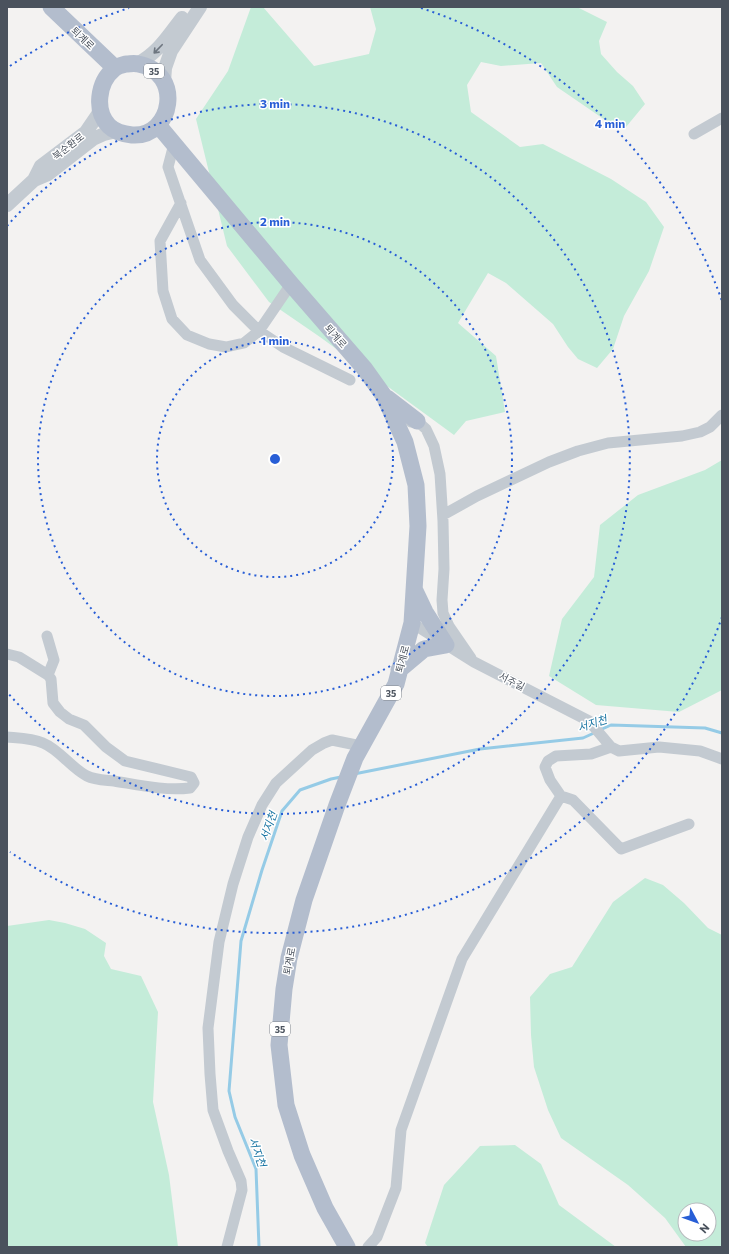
<svg xmlns="http://www.w3.org/2000/svg" width="729" height="1254" viewBox="0 0 729 1254" font-family="Commissioner,'Noto Sans KR',sans-serif">
	<style>
		.green { fill: #c4ecd9; fill-rule: evenodd }
		.lines { fill: none; stroke-linecap: round; stroke-linejoin: round }
		.stream { stroke: #95cbe6; stroke-width: 3 }
		.minor { stroke: #c3cad1; stroke-width: 11 }
		.tertiary { stroke: #c3cad1; stroke-width: 14 }
		.primary { stroke: #b3bdcd; stroke-width: 17 }
		.oneway { stroke: #6e7680 }
		.ring { fill: none; stroke: #285ed6; stroke-width: 2; stroke-dasharray: 2 4 }
		.labels { text-anchor: middle; dominant-baseline: central; stroke-width: 3; stroke-linejoin: round; paint-order: stroke }
		.shield { fill: #fff; stroke: #80868e; stroke-width: 1 }
		.shield-label { font-size: 9px; font-weight: bold; fill: #4a525d }
		.street-label { font-size: 10px; fill: #4a525d; stroke: #fff }
		.water-label { font-size: 11px; font-style: italic; fill: #1874a2; stroke: #fff }
		.centre { fill: #285ed6; stroke: #fff; stroke-width: 2 }
		.ring-label { font-size: 12px; text-anchor: middle; font-weight: bold; fill: #285ed6; stroke: #fff; stroke-width: 3; stroke-linejoin: round; paint-order: stroke }
	</style>
	<rect width="100%" height="100%" fill="#f3f2f1"/>
	<path class="green" d="M251,7H263L314,66L369,54L376,29L370,7H577L607,22L599,41L601,54L617,72L633,86L645,104L626,127L608,122L557,87L541,63L501,66L481,62L467,85L471,112L520,147L543,144L611,179L646,202L664,227L649,271L624,316L613,349L597,368L578,359L568,347L553,324L506,283L488,273L458,323L496,356L505,412L466,421L454,435L320,337L269,302L227,246L196,119L228,71Z
		M722,460V690L679,712L596,705L549,676L562,619L594,577L600,525L638,495L705,470Z
		M645,878L663,885L684,903L708,928L722,935V1247H686L665,1218L628,1185L561,1138L548,1110L534,1067L531,1035L530,997L550,974L572,967L613,902ZM685,1210H709V1234H685Z
		M49,920L65,923L85,929L106,943L104,956L111,969L141,976L158,1012L153,1102L169,1175L178,1247H7V926Z
		M515,1145L541,1164L559,1205L616,1247H428L425,1243L444,1185L480,1146Z"/>
	<g class="lines">
		<path class="stream" d="M600,730L611,725L705,728L722,733
			M354,774L480,749L583,738L594,733
			M259,1247L256,1169L235,1117L229,1091L241,941L262,870L282,811L300,790L331,779L341,777"/>
		<path class="minor" d="M694,134L722,118
			M174,144L168,167L200,260L233,305L259,331L283,347L350,380
			M181,203L160,241L163,291L172,319L187,335L209,344L226,347L244,343L259,331L291,284
			M411,422L417,421L426,429L434,446L440,474L443,521L444,569L442,600L443,613L449,626L471,658
			M443,515L477,496L549,462L578,451L608,443L682,436L700,432L710,427L722,415
			M412,623L474,662L589,721L611,747L591,754L556,756L548,761L545,767L550,780L561,796L573,800L621,849L689,824
			M7,654L19,657L48,675
			M7,737C19,738 32,738 43,743C60,750 71,768 87,776C95,780 106,780 114,781C139,785 165,791 190,788L194,783L191,777L125,761L106,747L84,725L69,719L60,712L53,703L51,679L48,675L54,660L47,636
			M611,747L619,751L659,747L700,751L722,759
			M227,1247L242,1190L241,1181L228,1151L213,1110L210,1074L208,1028L219,942L233,884L248,837L262,805L276,783L312,750L324,743L332,740L361,746
			M368,1247L377,1237L396,1188L401,1130L462,959L561,796"/>
		<path class="tertiary" d="M137,64C158,53 168,36 182,18
			M164,82L165,68L171,51L200,7
			M101,110L86,132L41,166L34,180L48,174L93,139L104,134L116,131
			M7,205L34,180"/>
		<path class="primary" d="M51,7L115,68
			M126,64C130,64 134,63 138,64C184,72 173,138 132,135C123,134 115,132 109,126C94,111 98,82 114,69C117,66 122,65 126,64Z
			M158,125L291,284L364,368L384,396L405,442L416,485L418,526L412,623L396,684L355,758L337,805L304,900L289,958L284,989L279,1045L286,1105L302,1155L325,1208L347,1247
			M387,398L417,421
			M399,670L424,649L446,645L425,612L415,591"/>
	</g>
	<defs><path id="oneway-shaft" d="M-6 0H5M1.5-3L5.5 0L1.5 3" fill="none" stroke-width="1.6" stroke-linecap="round" stroke-linejoin="round"/></defs>
	<use class="oneway" href="#oneway-shaft" transform="translate(158 49) rotate(134)"/>
	<g class="ring">
		<circle cx="275" cy="459" r="118"/>
		<circle cx="275" cy="459" r="237"/>
		<path d="M7 226A355 355 0 1 1 7 692"/>
		<path d="M722 617A474 474 0 0 1 10 852M10 66A474 474 0 0 1 129 8M421 8A474 474 0 0 1 722 301"/>
	</g>
	<g class="labels">
		<g class="shield">
			<rect x="144" y="64" width="20" height="14" rx="3"/>
			<rect x="381" y="686" width="20" height="14" rx="3"/>
			<rect x="270" y="1022" width="20" height="14" rx="3"/>
		</g>
		<g class="shield-label">
			<text x="154" y="71">35</text>
			<text x="391" y="693">35</text>
			<text x="280" y="1029">35</text>
		</g>
		<g class="street-label">
			<text transform="translate(83 38) rotate(44)">퇴계로</text>
			<text transform="translate(68 146) rotate(-38)">북순환로</text>
			<text transform="translate(336 336) rotate(49)">퇴계로</text>
			<text transform="translate(402 659) rotate(-75)">퇴계로</text>
			<text transform="translate(512 681) rotate(27)">서주길</text>
			<text transform="translate(289 961) rotate(-79)">퇴계로</text>
		</g>
		<g class="water-label">
			<text transform="translate(592 723) rotate(-18)">서지천</text>
			<text transform="translate(268 826) rotate(-71)">서지천</text>
			<text transform="translate(258 1152) rotate(71)">서지천</text>
		</g>
	</g>
	<circle cx="275" cy="459" r="6" class="centre"/>
	<g class="ring-label">
		<text x="275" y="108">3 min</text>
		<text x="610" y="128">4 min</text>
		<text x="275" y="226">2 min</text>
		<text x="275" y="345">1 min</text>
	</g>
	<rect width="729" height="1254" fill="none" stroke="#4a525d" stroke-width="16"/>
	<g transform="translate(697 1222) rotate(131)"><circle r="19" fill="#ffffff" stroke="#b7babe"/>
	<path d="M0-3L7 15L0 10L-7 15Z" fill="#285ed6"/>
	<text y="-6" font-size="11" font-weight="bold" text-anchor="middle" fill="#4a525d">N</text>
	</g>
</svg>
